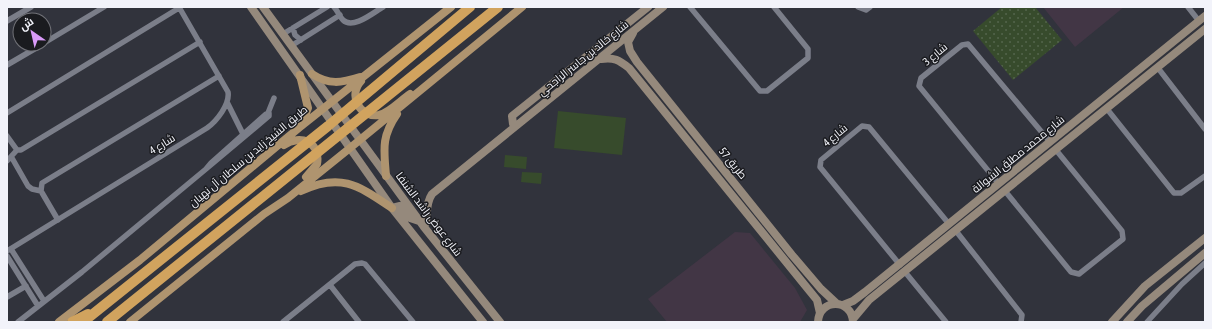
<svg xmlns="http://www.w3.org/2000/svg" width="1212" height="329" viewBox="0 0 1212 329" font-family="'Asap Condensed',Cairo,sans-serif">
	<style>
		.education { fill: #423645 }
		.green { fill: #374b2c }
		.park { fill: url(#park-dots) }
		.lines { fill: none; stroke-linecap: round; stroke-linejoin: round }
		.street { stroke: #7b7e89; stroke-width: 5.5 }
		.secondary { stroke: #95897c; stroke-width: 8 }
		.primary { stroke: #af946f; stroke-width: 8 }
		.highway { stroke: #d1a35e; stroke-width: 10 }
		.labels { text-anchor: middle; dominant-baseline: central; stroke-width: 3; stroke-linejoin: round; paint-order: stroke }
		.street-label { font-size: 11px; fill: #f2f3fa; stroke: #1a1b1f }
	</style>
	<defs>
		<pattern id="park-dots" width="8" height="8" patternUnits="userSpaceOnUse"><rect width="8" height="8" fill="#374b2c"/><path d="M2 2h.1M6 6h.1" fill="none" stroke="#54654c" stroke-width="1.8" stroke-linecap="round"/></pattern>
	</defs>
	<rect width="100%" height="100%" fill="#31333c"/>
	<path class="education" d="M1043,7H1124L1075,47Z
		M735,232L750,233L795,288L807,310L800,322H667L648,299Z"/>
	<path class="green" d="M558,111L626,118L622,155L554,148Z
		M505,155L527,157L526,169L504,167Z
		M522,172L542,173L541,184L521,182Z"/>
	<path class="park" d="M1002,7H1035L1062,40L1013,80L973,31Z"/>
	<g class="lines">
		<path class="street" d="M334,7C338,11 339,16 343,20C353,30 374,12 383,7
			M690,7L760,91H767L808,58V49L774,7
			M858,7L866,10L870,7
			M1188,7L1199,21
			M7,21L31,7
			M293,28L295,35L301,40
			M283,34L327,7
			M44,43L104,7
			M291,46L340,15
			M7,65L43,44
			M1158,68L1205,129
			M227,102L243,134
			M1107,109L1174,193H1181L1205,176
			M7,113L179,8
			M268,113L274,98
			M269,113V116L206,169L211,163L266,114Z
			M7,136L17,150H21L200,42
			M12,158L28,186L32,189L41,191
			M7,161L17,150
			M999,184L919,86L921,78L962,45L968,44L1050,142
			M1005,191L1071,272L1079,274L1123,239L1122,231L1056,150
			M58,220L41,191L42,183L219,76
			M956,231L1022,315L1021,322
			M11,249L44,301
			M7,251L207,128C217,121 230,104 228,92L179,7
			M7,256L38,306
			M900,265L820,167L821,160L862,126L869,127L949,224
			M905,272L946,322
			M330,285L359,322
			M7,297L26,286
			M18,322L82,272L206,169
			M283,322L355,264L362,263L365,264L413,322
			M1147,322L1182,284L1205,263"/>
		<path class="secondary" d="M251,7L392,208L483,322
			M263,7L424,227L500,322
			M648,7L512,116L513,124L516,126L663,7
			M633,33L628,42L630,51L637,62L792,255L821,289L836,303
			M601,59C614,57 619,60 629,68L808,289L817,300L820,313
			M392,208L400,206L410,218L419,221
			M424,227C429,218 424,206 432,194L516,126
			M843,305L853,301L865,292L1205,16
			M853,319L869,300L1205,29
			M818,322C819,298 852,298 853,322
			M1112,322L1145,286L1205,238
			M1127,322L1142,306L1205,253"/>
		<path class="primary" d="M312,74C329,85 341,83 360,77
			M300,75L308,108L301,125
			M361,81C348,95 359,118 379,115C389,113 401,100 410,94
			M284,145C300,134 321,142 317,164L306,177
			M386,176C384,150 381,137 397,114
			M301,191C341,172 359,186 392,208
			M59,322L140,260L300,127L451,7
			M130,322L264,214L288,198L350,148L522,7"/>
		<path class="highway" d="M72,322L88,314
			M83,322L328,126L470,7
			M107,322L498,7"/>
	</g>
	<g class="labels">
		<g class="street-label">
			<text transform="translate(935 54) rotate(-40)">شارع 3</text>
			<text transform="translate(583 58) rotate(-39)">شارع خالد بن جاسر الراجحي</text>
			<text transform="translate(835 135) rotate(-39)">شارع 4</text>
			<text transform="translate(162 144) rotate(-32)">شارع 4</text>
			<text transform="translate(1018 154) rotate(-39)">شارع محمد مطلق الشوالة</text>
			<text transform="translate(248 156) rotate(-40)">طريق الشيخ زايد بن سلطان آل نهيان</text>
			<text transform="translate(733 163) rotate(51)">طريق 57</text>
			<text transform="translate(429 214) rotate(53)">شارع عوض راشد الشنفا</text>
		</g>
	</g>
	<rect width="1212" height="329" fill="none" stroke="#f2f3fa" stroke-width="16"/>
	<g transform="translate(32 32) rotate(326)"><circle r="19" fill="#1a1b1f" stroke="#707177"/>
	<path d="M0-3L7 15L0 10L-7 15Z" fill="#d99af8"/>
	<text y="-6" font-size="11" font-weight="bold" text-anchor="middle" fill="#f2f3fa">ش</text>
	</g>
</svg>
